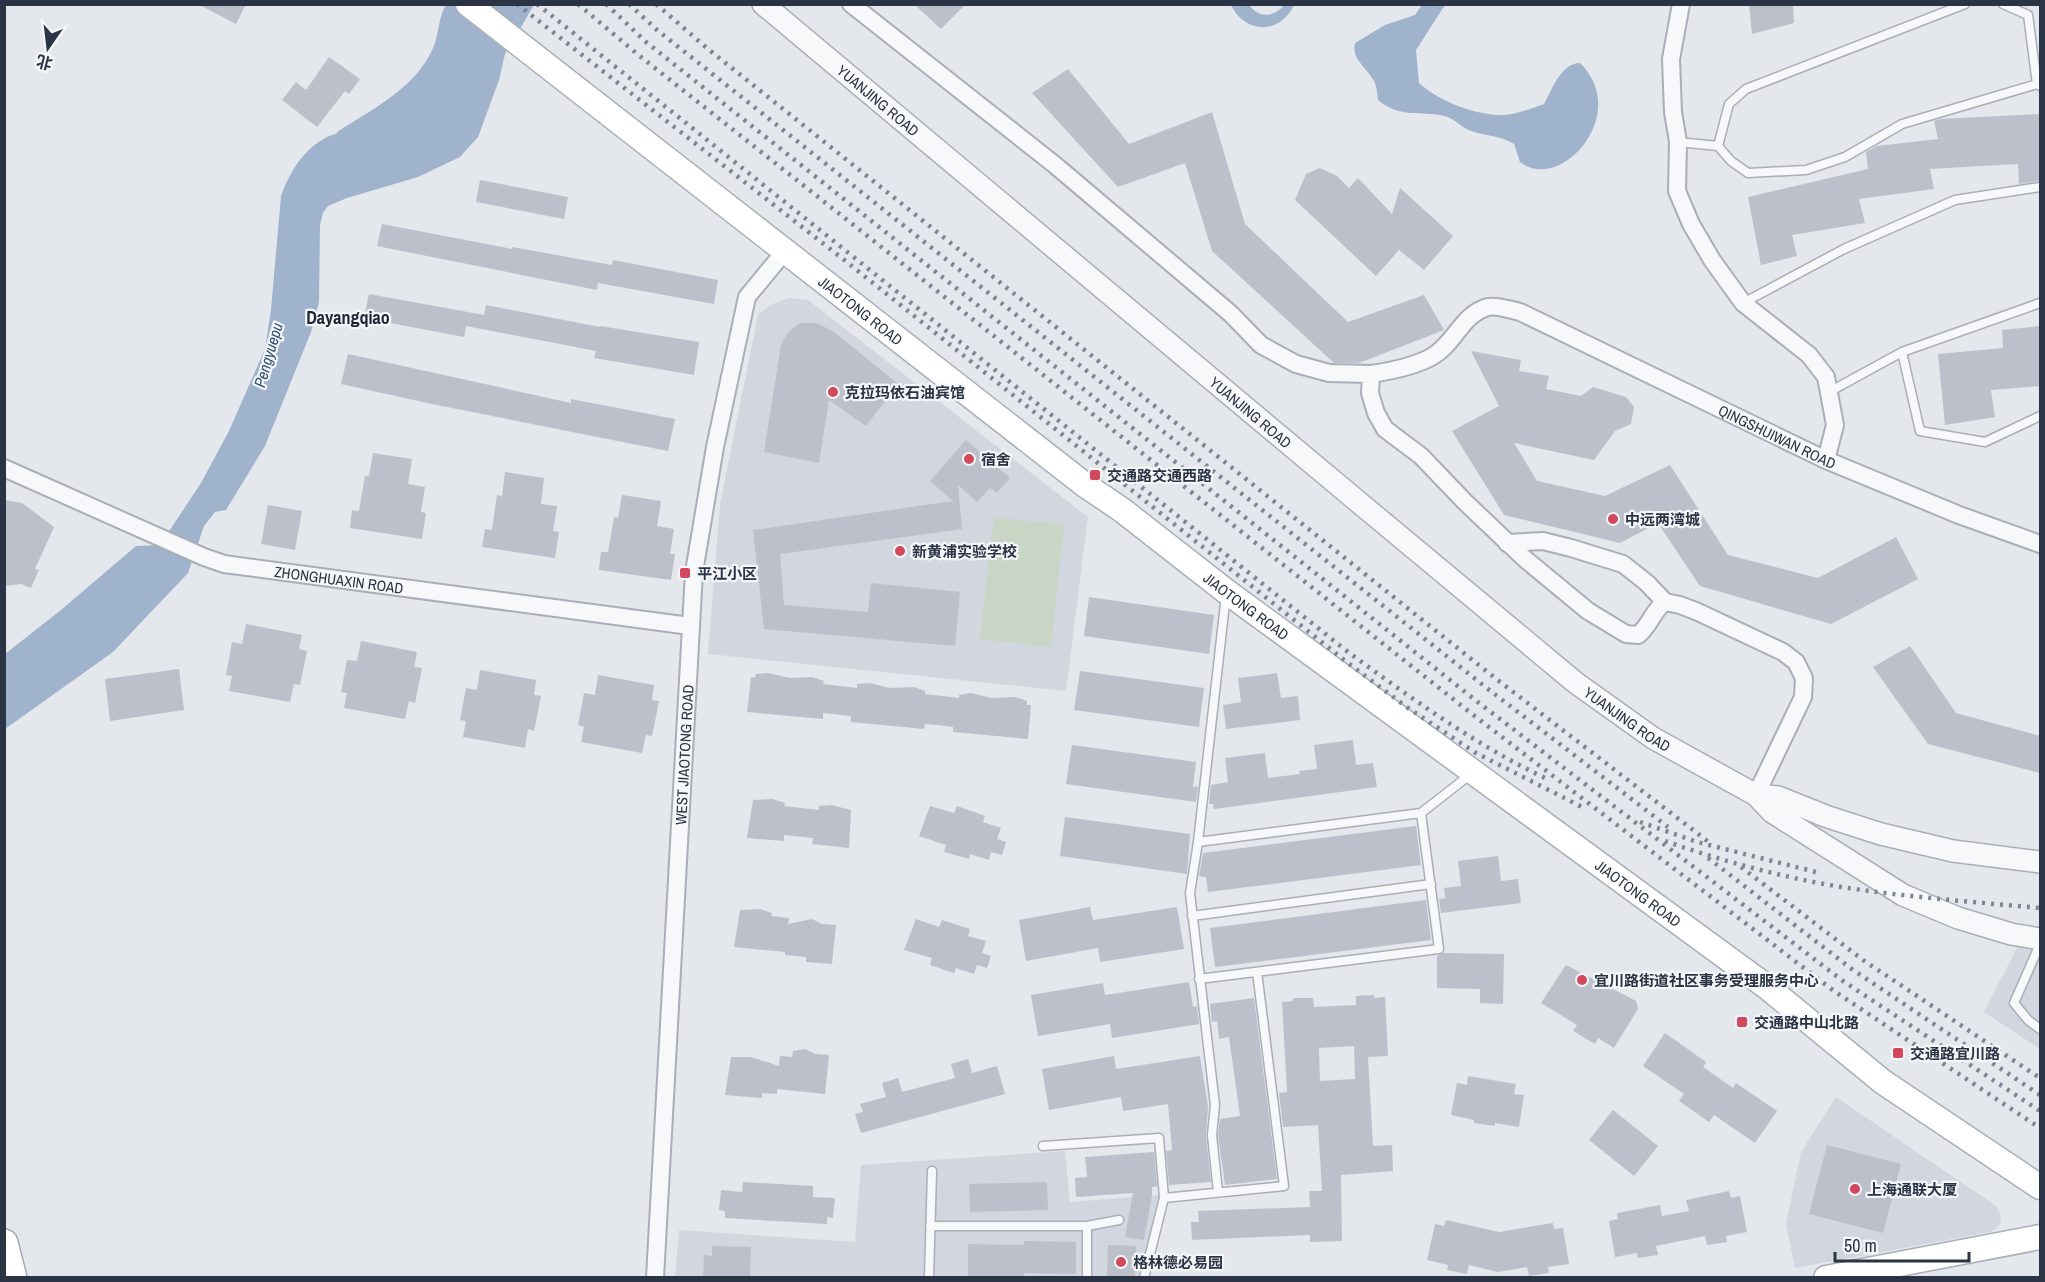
<svg xmlns="http://www.w3.org/2000/svg" width="2045" height="1282" viewBox="0 0 2045 1282" font-family="'Archivo Narrow','Noto Sans SC',sans-serif">
	<style>
		.built { fill: #d2d6de }
		.green { fill: #c9d6c5 }
		.water { fill: #9fb4cc }
		.building { fill: #bbc0ca; fill-rule: evenodd }
		.lines { fill: none; stroke-linecap: round; stroke-linejoin: round }
		.service-casing { stroke: #a9aeb7; stroke-width: 11 }
		.minor-casing { stroke: #a9aeb7; stroke-width: 20 }
		.tertiary-casing { stroke: #a9aeb7; stroke-width: 24 }
		.secondary-casing { stroke: #a9aeb7; stroke-width: 27 }
		.primary-casing { stroke: #a3abb8; stroke-width: 30 }
		.service { stroke: #f7f8fa; stroke-width: 8 }
		.minor { stroke: #f7f8fa; stroke-width: 16 }
		.tertiary { stroke: #f7f8fa; stroke-width: 21 }
		.secondary { stroke: #fff; stroke-width: 24 }
		.primary { stroke: #fff; stroke-width: 27 }
		.rail { stroke: #7d8696; stroke-width: 4.5; stroke-dasharray: 3 6; stroke-linecap: butt }
		.poi-dot { fill: #d1495b; stroke: #f4f6f9; stroke-width: 2 }
		.labels { text-anchor: middle; dominant-baseline: central; stroke-width: 4.5; stroke-linejoin: round; paint-order: stroke }
		.street-label { font-size: 15px; fill: #2b3445; stroke: #f4f6f9 }
		.poi-label { font-size: 15px; font-weight: bold; fill: #2b3445; stroke: #f4f6f9; text-anchor: start }
		.water-label { font-size: 16px; font-style: italic; fill: #34527a; stroke: #f4f6f9 }
		.quarter-label { font-size: 18px; font-weight: bold; fill: #1d2536; stroke: #f4f6f9 }
	</style>
	<rect width="100%" height="100%" fill="#e4e7ec"/>
	<path class="built" d="M789,298L808,300L1088,517L1066,691L708,654L720,504L758,315L770,305Z
		M2017,948L2040,951V1049L1984,1012Z
		M1836,1097L1996,1206L2000,1214L2001,1222L1997,1228L1990,1232L1795,1268L1786,1224L1801,1152Z
		M1065,1151L1070,1202L1159,1195L1140,1277L675,1278L679,1230L855,1242L861,1165Z"/>
	<path class="green" d="M994,517L1064,525L1051,647L980,639Z"/>
	<path class="water" d="M446,5H534L505,54L499,80L478,137L460,157L418,177L347,198L328,206L323,213L320,225L319,302L311,332L265,446L226,510L215,512L204,526L188,573L113,652L5,729V654L61,610L136,546L160,545L201,483L229,431L265,349L271,310L281,196C291,168 309,141 338,133L337,132C371,110 416,88 433,48C439,35 438,17 446,5Z
		M1231,5H1249C1259,18 1274,18 1284,5H1294C1280,35 1245,34 1231,5Z
		M1422,5H1445L1416,50L1419,83C1439,101 1470,113 1497,115C1513,116 1530,109 1544,104C1552,90 1561,63 1580,63C1632,114 1560,194 1520,162L1514,144C1501,136 1488,136 1474,132C1463,129 1455,119 1445,116C1419,110 1401,119 1378,100C1377,93 1377,87 1374,81C1367,68 1351,59 1355,43L1385,25L1415,15Z"/>
	<path class="building" d="M198,4H246L236,24Z
		M914,4H966L941,29Z
		M1749,4H1793L1794,23L1752,34Z
		M329,57L360,79L349,94L345,91L317,127L282,100L296,82L306,90Z
		M1068,69L1129,144L1212,112L1245,224L1348,322L1424,295L1444,330L1359,363H1334L1212,251L1185,163L1118,187L1032,93Z
		M2040,114V181L2019,184L2018,164L1930,169L1934,189L1859,199L1865,223L1792,235L1797,256L1761,265L1748,197L1868,169L1866,152L1877,146L1938,139L1934,121L1941,119Z
		M1320,168L1337,176L1349,188L1358,178L1392,214L1400,188L1453,236L1424,270L1399,250L1376,276L1295,200L1306,174Z
		M480,180L568,197L564,219L476,202Z
		M382,224L512,249V247L612,265L613,260L718,280L714,304L598,283L597,290L377,246Z
		M369,294L484,315L486,305L600,327V326L699,342L694,375L594,358L596,351L466,326L464,337L364,318Z
		M800,323H817L834,332L898,384L866,426L829,400L819,463L764,452L781,345L788,332Z
		M2040,326V386L1991,390L1995,417L1945,425L1938,354L2003,348L2002,330Z
		M1471,351L1521,360L1519,371L1549,376L1546,389L1581,396L1593,387L1626,397L1634,407L1631,424L1615,431L1594,460L1514,443L1537,481L1605,496L1670,465L1728,555L1818,578L1896,537L1918,579L1831,624L1700,586L1658,523L1620,543L1504,515L1452,431L1499,406Z
		M348,354L571,403V399L675,419L668,451L432,404L341,384Z
		M966,440L1010,478L997,493L990,488L977,502L958,485L962,529L780,554L784,605L868,612L871,583L960,592L955,646L764,629L753,530L953,501L930,481Z
		M373,453L412,459L408,484L425,487L421,512L426,513L422,539L350,528L352,510L359,511L365,476H369Z
		M505,472L544,478L541,504L557,506L553,531L559,532L555,558L482,547L485,529L492,530L497,495L502,496Z
		M622,495L661,501L657,526L674,529L670,554H675L671,580L599,570L601,552H608L614,517L618,518Z
		M4,500L22,503L54,527L35,569L39,570L31,588L21,584L4,586Z
		M268,505L302,511L295,550L261,544Z
		M1089,597L1214,615L1209,654L1084,636Z
		M246,624L302,635L299,649L307,651L300,685L294,684L290,702L229,691L232,676L226,675L232,642L242,644Z
		M361,641L417,652L414,667L422,668L415,703L409,701L405,719L344,708L347,693L341,692L347,660L357,661Z
		M1910,646L1956,713L2040,736V773L1928,744L1873,667Z
		M179,669L184,710L110,721L105,679Z
		M480,670L536,680L534,695L541,696L534,731L528,729L525,748L463,737L466,721L460,720L466,688L477,690Z
		M1080,671L1204,688L1199,727L1074,710Z
		M768,673L790,678L812,677L824,681L823,684L857,688V684L870,683L890,688L914,687L925,691V694L959,698V695L971,693L992,698L1015,697L1027,701V705H1031L1028,739L953,732V727L938,725L925,724L924,729L851,722V716L823,713V719L747,712L751,677L755,678L756,674Z
		M1277,673L1281,698L1298,696L1300,720L1226,729L1223,705L1241,702L1238,678Z
		M598,675L654,685L652,700L659,701L652,736L646,735L642,753L581,742L584,727L578,725L584,693L595,695Z
		M1353,740L1356,765L1373,763L1377,787L1214,809L1213,804H1209L1211,785L1228,782L1225,758L1265,753L1268,778L1300,774L1299,771L1317,769L1314,745Z
		M1072,745L1196,762L1193,787L1198,786L1196,802L1066,784Z
		M773,799L785,803L784,806L819,810V806L831,805L851,810L849,848L812,844L813,838L784,835V841L747,838L753,800Z
		M930,806L954,813L957,806L985,816L983,822L1001,828L997,839L1006,842L1002,855L991,852L989,860L970,854L969,859L944,852L946,845L919,836Z
		M1065,817L1190,834L1187,874L1060,856Z
		M1416,826L1421,865L1208,892L1206,877L1199,876L1203,853Z
		M1498,856L1501,881L1518,879L1521,903L1441,913L1439,899L1445,898L1444,888L1461,886L1458,861Z
		M1426,900L1431,940L1215,967L1210,928Z
		M1090,907L1093,920L1177,907L1184,949L1100,962L1098,948L1026,961L1019,920Z
		M760,909L772,913L771,916L789,918L788,924L812,919L822,924L836,925L832,964L806,962V957L785,955V952L734,947L740,910Z
		M916,919L939,927L942,920L970,929L968,936L986,941L982,953L991,956L987,968L977,965L974,974L956,968L954,973L930,965L932,958L904,950Z
		M1444,953L1504,954L1503,1004L1480,1003V989L1437,988V956Z
		M1566,965L1636,1001L1638,1009L1614,1048L1598,1038L1595,1044L1573,1031L1577,1025L1541,1003Z
		M1189,982L1193,1007L1197,1006L1199,1024L1112,1038L1110,1024L1038,1036L1031,995L1103,983L1105,995Z
		M1374,995V998L1385,997L1388,1056L1368,1057L1373,1146L1392,1145L1393,1171L1341,1175L1342,1241L1310,1242V1235L1192,1240L1191,1222H1199L1198,1211L1310,1207L1309,1191H1322L1318,1125L1283,1127L1279,1093L1287,1092L1282,1002L1293,1001V998H1313L1314,1007L1356,1005V996ZM1354,1046L1355,1079L1320,1081L1319,1048Z
		M1254,998L1277,1179L1225,1185L1218,1135L1220,1119L1240,1116L1229,1037L1219,1039L1217,1021L1212,1022L1210,1004Z
		M1665,1033L1706,1062L1703,1067L1733,1088L1736,1083L1777,1111L1755,1143L1714,1115L1709,1122L1679,1101L1684,1094L1643,1066Z
		M805,1049L815,1054L829,1055L825,1094L777,1089V1094L762,1093V1098L725,1095L731,1057H751L779,1066L780,1056L792,1057L793,1051Z
		M1114,1056L1116,1069L1200,1056L1208,1107L1206,1136L1211,1182L1169,1185L1166,1151L1172,1150L1168,1104L1123,1111L1121,1097L1049,1110L1042,1069Z
		M968,1059L972,1073L997,1066L1005,1094L861,1133L855,1114L863,1112L860,1104L886,1097L882,1083L898,1078L902,1092L955,1078L951,1064Z
		M1468,1076L1516,1084L1514,1094L1524,1095L1519,1127L1495,1123V1126L1474,1123V1120L1451,1115L1457,1083L1467,1085Z
		M1613,1110L1658,1146L1634,1176L1589,1140Z
		M1827,1145L1901,1164L1883,1233L1809,1214Z
		M1154,1152L1157,1186L1152,1187V1195L1144,1240L1125,1237L1133,1193L1076,1197L1075,1178L1087,1177L1085,1157Z
		M743,1182L813,1186V1197L835,1198L833,1218L827,1217V1224L725,1218V1211L719,1210L721,1190L742,1192Z
		M1047,1182L1048,1210L970,1212L969,1184Z
		M1729,1191L1731,1198L1740,1196L1747,1232L1726,1236L1727,1242L1707,1245L1705,1236L1656,1246L1658,1255L1638,1258L1637,1253L1615,1257L1609,1221L1618,1219L1617,1213L1660,1205L1662,1216L1689,1211L1686,1200Z
		M1446,1220L1499,1232L1553,1223L1554,1229L1563,1228L1569,1264L1548,1267L1549,1273L1529,1276L1527,1267L1498,1272L1469,1265L1467,1274L1447,1270L1448,1265L1427,1260L1435,1224L1444,1226Z
		M1024,1241L1076,1242V1274L1024,1273V1277L968,1276V1244L1024,1245Z
		M1108,1245L1136,1246L1135,1278H1107Z
		M712,1246L751,1247L750,1278H703L704,1255L712,1256Z"/>
	<g class="lines">
		<g class="service-casing">
			<path id="service" d="M2003,4L2028,15L2037,84L2040,86
				M1678,142L1718,146L1729,104L1746,89L1965,4
				M1718,146L1731,161L1748,173L1806,170L1845,157L1902,124L2037,84
				M1743,303L1844,249L1955,200L2040,187
				M1902,352L1920,431L1985,442L2040,416
				M1829,392L1902,352L2040,303
				M1198,842L1421,813
				M1192,916L1431,884
				M2040,944L2014,1003L2028,1020L2040,1029
				M1199,979L1439,949L1421,813L1471,774
				M1043,1146L1159,1138L1164,1198L1144,1278
				M1218,1192L1212,1135L1215,1105L1190,893L1198,842L1226,595
				M1164,1198L1284,1186L1257,972
				M930,1226H1087L1119,1220
				M929,1278L932,1171
				M1087,1278V1226"/>
		</g>
		<g class="minor-casing">
			<g id="minor">
				<path d="M851,4L1055,165L1231,314L1261,345L1296,364L1329,373L1371,374L1370,393L1376,413L1385,429L1421,456L1465,502L1525,559L1588,611L1626,634L1638,635C1650,626 1653,610 1665,602L1680,605L1698,612L1783,652L1796,662L1804,678L1803,697L1756,795"/>
				<path d="M1681,4L1671,59L1673,112L1678,142L1677,191L1691,224L1712,260L1743,303L1809,355L1826,377L1835,425L1826,460"/>
				<path id="s1" d="M1371,374C1391,371 1416,366 1433,356C1455,343 1462,314 1488,307C1497,305 1511,310 1520,312L1826,460L1959,515L2040,544"/>
				<path id="s2" d="M4,468L204,557L224,564L690,626"/>
				<path d="M1507,543L1543,541L1571,548L1623,564L1647,583L1665,602"/>
				<path id="s3" d="M655,1278L694,572L715,447L747,297L785,251"/>
			</g>
		</g>
		<g class="tertiary-casing">
			<g id="tertiary">
				<path id="s4" d="M763,4C1035,230 1304,458 1576,683L1653,738L1756,795L1772,812L1903,895L1958,918L2011,934L2040,939"/>
				<path d="M1756,795L1778,797L1828,817L1881,834L1953,851L2040,862"/>
			</g>
		</g>
		<g class="secondary-casing">
			<g id="secondary">
				<path id="s5" d="M468,4L1085,485L1122,510L1227,592L1767,987L1883,1082L2040,1187"/>
				<path d="M1826,1278L2040,1237"/>
			</g>
		</g>
		<g class="primary-casing">
			<path id="primary" d="M4,1243L13,1278"/>
		</g>
		<use href="#service" class="service"/>
		<use href="#minor" class="minor"/>
		<use href="#tertiary" class="tertiary"/>
		<use href="#secondary" class="secondary"/>
		<use href="#primary" class="primary"/>
		<path class="rail" d="M517,4L843,259L1344,660L1408,708L1476,753L1584,808
			M537,4L1348,652C1411,698 1474,744 1545,778
			M578,4L636,53L1472,714L1834,991L2040,1128
			M606,4L646,42L1479,703L1843,981L2040,1111
			M629,4L657,30L1488,689L1668,827
			M656,4L708,49L1495,678L1710,843
			M1640,822L1697,842L1816,872
			M1665,841C1722,861 1781,877 1841,887C1907,897 1974,902 2040,908
			M1708,858L1853,970L2040,1095
			M1741,867L1863,960L2040,1078"/>
	</g>
	<g class="poi-dot">
		<circle cx="833" cy="392" r="6"/>
		<circle cx="969" cy="459" r="6"/>
		<rect x="1089" y="469" width="12" height="12" rx="3"/>
		<circle cx="1613" cy="519" r="6"/>
		<circle cx="900" cy="551" r="6"/>
		<rect x="679" y="567" width="12" height="12" rx="3"/>
		<circle cx="1582" cy="980" r="6"/>
		<rect x="1736" y="1016" width="12" height="12" rx="3"/>
		<rect x="1892" y="1047" width="12" height="12" rx="3"/>
		<circle cx="1855" cy="1189" r="6"/>
		<circle cx="1121" cy="1262" r="6"/>
	</g>
	<g class="labels">
		<g class="street-label">
			<text stroke="none"><textPath href="#s4" startOffset="150">YUANJING ROAD</textPath></text>
			<text stroke="none"><textPath href="#s5" startOffset="498">JIAOTONG ROAD</textPath></text>
			<text stroke="none"><textPath href="#s4" startOffset="636">YUANJING ROAD</textPath></text>
			<text stroke="none"><textPath href="#s1" startOffset="458">QINGSHUIWAN ROAD</textPath></text>
			<text stroke="none"><textPath href="#s2" startOffset="356">ZHONGHUAXIN ROAD</textPath></text>
			<text stroke="none"><textPath href="#s5" startOffset="984">JIAOTONG ROAD</textPath></text>
			<text stroke="none"><textPath href="#s4" startOffset="1122">YUANJING ROAD</textPath></text>
			<text stroke="none"><textPath href="#s3" startOffset="524">WEST JIAOTONG ROAD</textPath></text>
			<text stroke="none"><textPath href="#s5" startOffset="1470">JIAOTONG ROAD</textPath></text>
		</g>
		<g class="poi-label">
			<text x="845" y="392">克拉玛依石油宾馆</text>
			<text x="981" y="459">宿舍</text>
			<text x="1107" y="475">交通路交通西路</text>
			<text x="1625" y="519">中远两湾城</text>
			<text x="912" y="551">新黄浦实验学校</text>
			<text x="697" y="573">平江小区</text>
			<text x="1594" y="980">宜川路街道社区事务受理服务中心</text>
			<text x="1754" y="1022">交通路中山北路</text>
			<text x="1910" y="1053">交通路宜川路</text>
			<text x="1867" y="1189">上海通联大厦</text>
			<text x="1133" y="1262">格林德必易园</text>
		</g>
		<g class="water-label">
			<text transform="translate(268 355) rotate(-74)">Pengyuepu</text>
		</g>
		<g class="quarter-label">
			<text x="348" y="317">Dayangqiao</text>
		</g>
	</g>
	<rect width="2045" height="1282" fill="none" stroke="#2b3445" stroke-width="12"/>
	<g transform="translate(48 48) rotate(194)" stroke="#f4f6f9" stroke-width="4.5" paint-order="stroke">
	<path d="M0-4.5L10 22L0 15L-10 22Z" fill="#2b3445"/>
	<text y="-9" font-size="16" font-weight="bold" text-anchor="middle" fill="#2b3445">北</text>
	</g>
	<path d="M1835 1252v9h134v-9" fill="none" stroke="#2b3445" stroke-width="3"/>
	<text x="1844" y="1252" font-size="18" fill="#2b3445" stroke="#f4f6f9" stroke-width="4.5" paint-order="stroke">50 m</text>
</svg>
